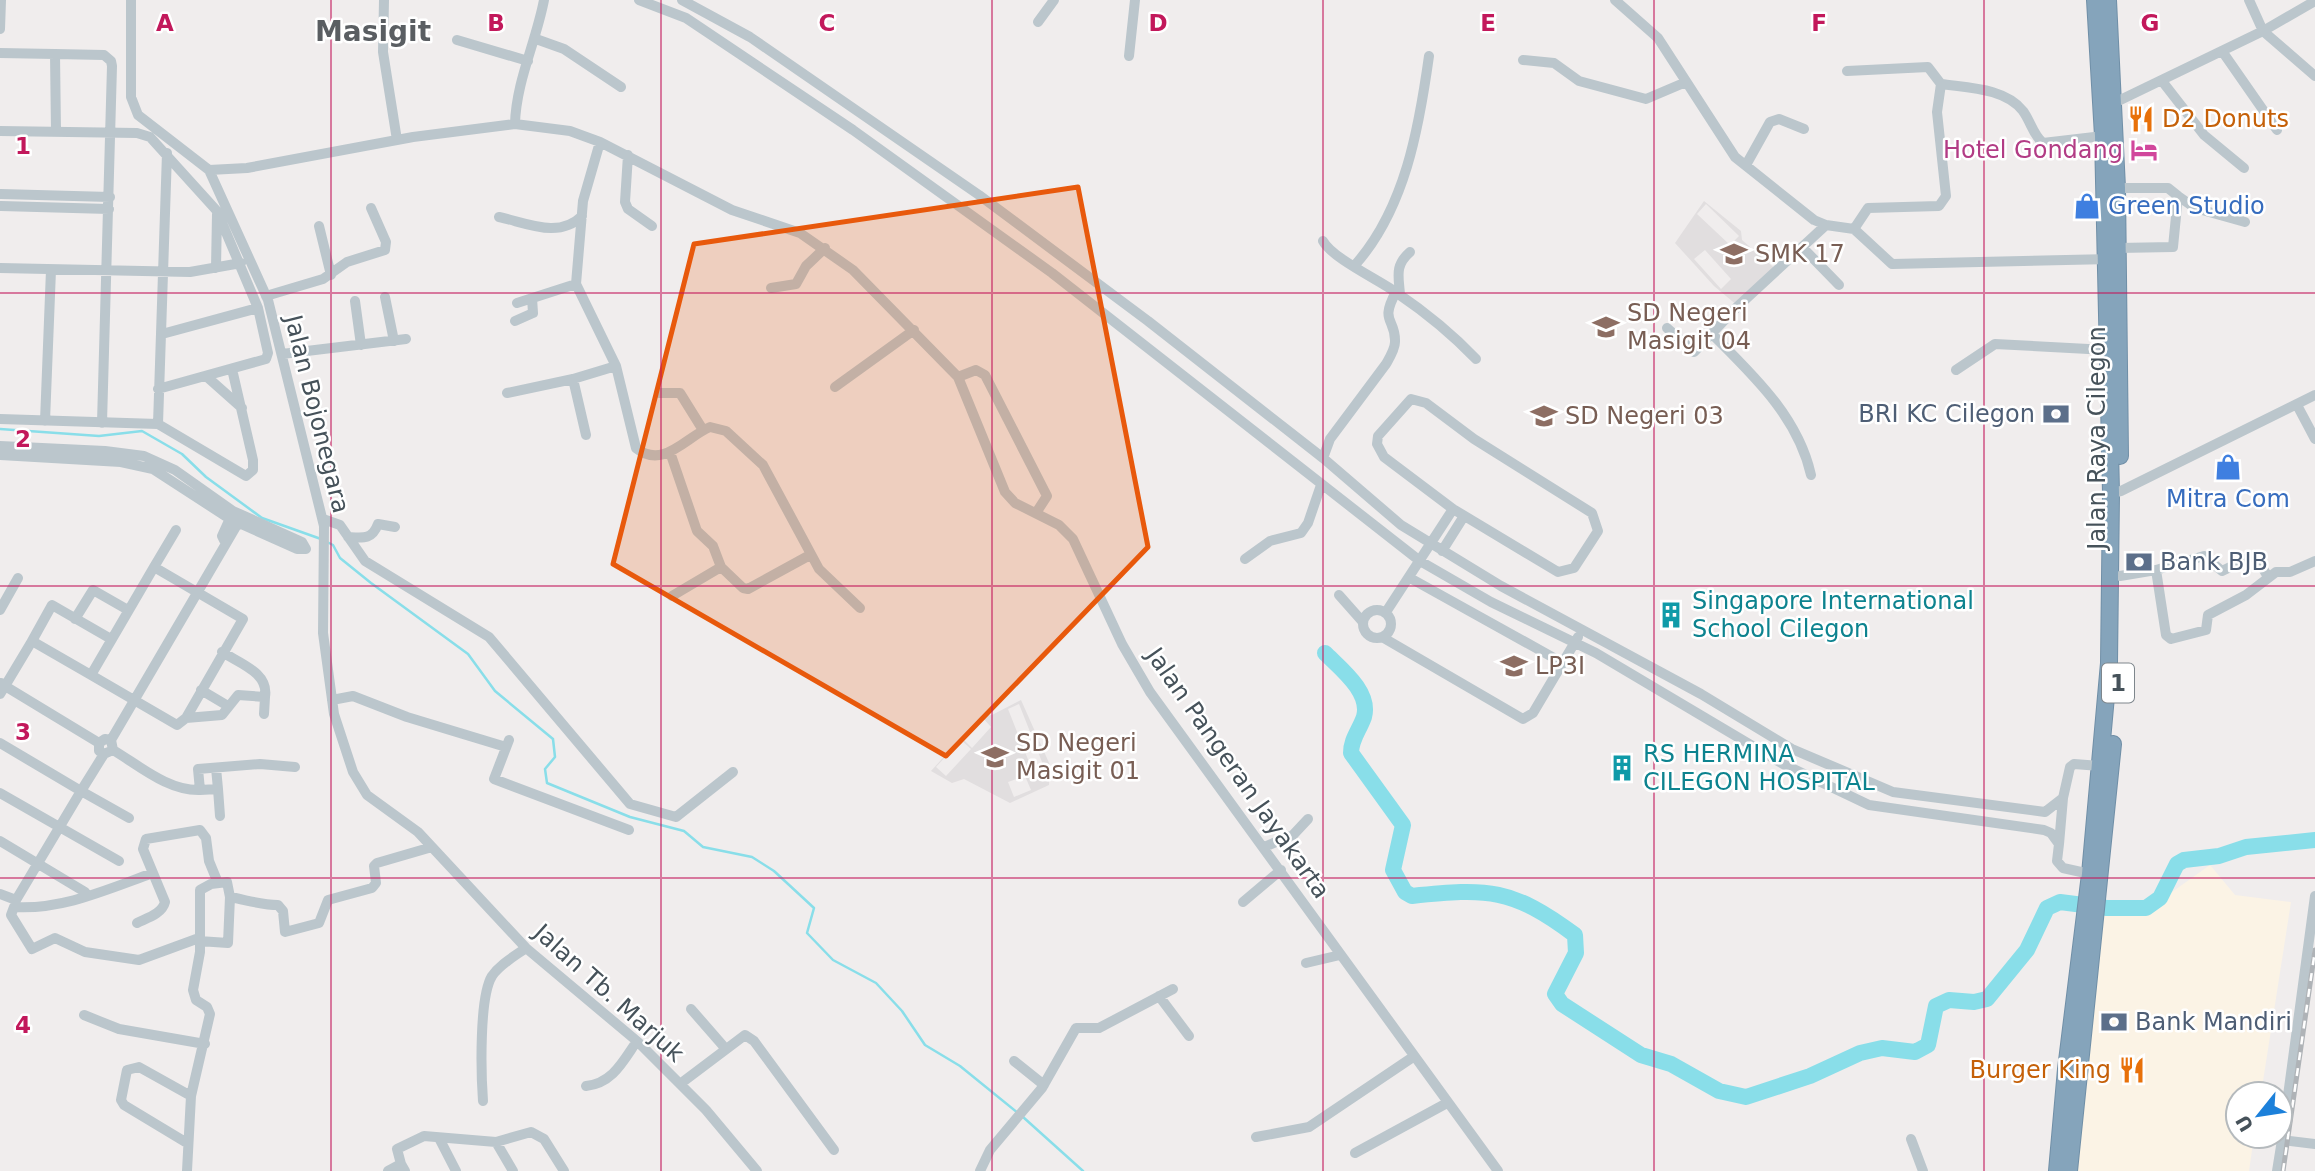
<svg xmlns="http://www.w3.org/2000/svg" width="2315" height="1171" viewBox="0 0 2315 1171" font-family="'DejaVu Sans',sans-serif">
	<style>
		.commercial { fill: #fbf3e5 }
		.education { fill: #e1dedf; fill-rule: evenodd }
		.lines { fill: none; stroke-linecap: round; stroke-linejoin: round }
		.stream { stroke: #89dee9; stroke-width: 2.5 }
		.river { stroke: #89dee9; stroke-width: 16 }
		.highway-casing { stroke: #708fa7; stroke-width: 18 }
		.minor { stroke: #bbc6cc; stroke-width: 10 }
		.highway { stroke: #85a4bb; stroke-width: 16 }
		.rail-casing { stroke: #afb3b7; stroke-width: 5 }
		.rail { stroke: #fff; stroke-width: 2.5; stroke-dasharray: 8; stroke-linecap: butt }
		.marked { fill: #e8590c; fill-opacity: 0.2; stroke: #e8590c; stroke-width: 5; stroke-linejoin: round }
		.grid { fill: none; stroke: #c2185b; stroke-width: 2; stroke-opacity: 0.55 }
		.labels { text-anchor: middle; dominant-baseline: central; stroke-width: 5; stroke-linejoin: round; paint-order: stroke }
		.shield { fill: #fff; stroke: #7e868c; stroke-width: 2 }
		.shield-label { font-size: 23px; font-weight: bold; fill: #46525a }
		.food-label { font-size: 24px; fill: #c56008; stroke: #fff; text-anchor: start }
		.hotel-label { font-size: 24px; fill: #b23c85; stroke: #fff; text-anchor: end }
		.shop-label { font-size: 24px; fill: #366cbe; stroke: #fff; text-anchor: start }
		.education-label { font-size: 24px; fill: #785e54; stroke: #fff; text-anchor: start }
		.street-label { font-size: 24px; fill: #46525a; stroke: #fff }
		.service-label { font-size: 24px; fill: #4e5e75; stroke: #fff; text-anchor: start }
		.culture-label { font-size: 24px; fill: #0d838f; stroke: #fff; text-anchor: start }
		.quarter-label { font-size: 28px; font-weight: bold; fill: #5a5e62; stroke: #fff }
		.grid-label { font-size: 23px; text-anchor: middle; font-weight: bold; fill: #c2185b; stroke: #fff; stroke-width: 5; stroke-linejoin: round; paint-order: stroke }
	</style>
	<rect width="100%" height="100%" fill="#f0eded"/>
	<path class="commercial" d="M2210,865L2235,895L2291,902L2261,1094H2238V1136H2254L2249,1171H2075L2105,902L2141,914Z"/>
	<path class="education" d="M1704,201L1741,231L1742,240L1779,272L1738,306L1714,286L1675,243ZM1706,204L1739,236L1730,245L1697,214ZM1705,250L1731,279L1721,289L1694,259Z
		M1021,700L1050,765L1049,785L1010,803L964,779L952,783L931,771L981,716L992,715ZM1019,704L1044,767L1033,772L1008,709ZM982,717L991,727L972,748L962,738ZM961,740L971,749L946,776L936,767ZM1025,776L1031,790L1014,797L1008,782Z"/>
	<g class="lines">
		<path class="stream" d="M0,429L99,436L142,431L182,454L206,477L262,518L321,539
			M327,542L333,545L340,558L371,583L468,654L495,691L553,739L555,757L545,769L547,783L630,817L684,831L703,847L752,857L774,871L814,908L807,933L833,960L876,983L902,1011L925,1045L960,1066L1018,1113
			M1023,1117L1083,1171"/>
		<path class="river" d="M1325,653C1341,669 1371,692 1364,717C1359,731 1351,739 1351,753L1403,825L1393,870L1405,892L1412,896C1488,888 1512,888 1575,935L1576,953L1555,994L1562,1004L1641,1055L1671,1064L1719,1091L1746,1097L1810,1076L1860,1053L1882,1048L1915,1052L1928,1045L1936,1006L1949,1000L1974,1002L1987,999L2027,950L2047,908L2060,902L2107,908H2146L2160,898L2177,864L2184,860L2219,856L2246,847L2315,840"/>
		<g class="highway-casing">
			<path id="highway" d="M2108,0L2117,188L2120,456
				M2057,1171L2066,1069L2090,874L2109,663L2111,493L2103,136L2095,0
				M2069,1171L2113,744"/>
		</g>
		<path class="minor" d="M131,0V97L138,115L209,170L268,300L324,526L323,633L334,714L353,772L367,795L418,832L526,948L638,1042L706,1110L757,1171
			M384,0L383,52L397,140
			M639,0L686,18L853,130L1052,273L1420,561L1491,602L1596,653L1783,764L1869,805L2044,830L2051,833L2059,844L2057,861L2063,868L2090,874
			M682,0L750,37L979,195L1148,321L1323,458L1401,525L1501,586L1701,694L1792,749L1893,792L2045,812L2063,798L2070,767L2074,764L2100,766
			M1615,0L1658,38L1735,157L1814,220L1826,225L1854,229L1892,264L2111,259
			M2249,0L2263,31L2315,76
			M1038,22L1054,0
			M0,29L1,0
			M536,39L564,49L621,87
			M457,40L528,61
			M2222,51L2277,130
			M0,53L55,54L56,132
			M55,54L104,55L111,61L112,66L102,423
			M1129,56L1135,0
			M1523,60L1554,63L1579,81L1646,99L1686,82
			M1847,71L1928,67L1941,84C1968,88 2005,88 2023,111C2031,122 2033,135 2043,143L2103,136
			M2162,81L2204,135L2244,168
			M2114,103L2263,31L2315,1
			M515,124C516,82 536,42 544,0
			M0,131L137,133L150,137L217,211L258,308L162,334
			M600,142L583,201L576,284L616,366L636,448C663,470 686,437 710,427L726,431L763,465L819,569L860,608
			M628,155L625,202L628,209L652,226
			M1746,165L1770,122L1779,119L1804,129
			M209,170L247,168L413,137L515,124L570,131L600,142L732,210L800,233L853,270L958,377L1005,492L1015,503L1059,525L1073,539L1122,644L1150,692L1498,1171
			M2117,188H2168L2178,196
			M1,194L110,197
			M1,206L109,209
			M499,217C527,223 559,239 582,216
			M319,226L331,275
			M1854,229L1868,208L1939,206L1946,196L1937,112L1941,84
			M1323,241C1332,258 1379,280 1397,293C1425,312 1453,335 1476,359
			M1802,247L1839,285
			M2118,248L2173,247L2178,196L2195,208L2245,222
			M1355,265C1405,209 1419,128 1429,56
			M0,268L190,272L241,263
			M216,268L217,214
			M771,288L796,284L806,266L825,248
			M1400,295C1399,277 1394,266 1410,252
			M266,296L323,279L347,262L385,250L386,242L371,208
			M385,297L394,341
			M355,301L361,345
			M517,303L576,284
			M515,321L533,313L532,298
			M1667,328L1694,352L1736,308L1826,225
			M1713,335C1754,376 1798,417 1811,475
			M282,354L406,339
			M1956,370L1995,344L2107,350
			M206,376L242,408
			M958,377L976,370L985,375L1047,496L1036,513
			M573,379L586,435
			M835,387L914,330
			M158,389L266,359L268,353L258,308
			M507,393L573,379L616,366
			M659,393H680L703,430
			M1411,399L1426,403L1474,439L1592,513L1598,531L1574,568L1558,572L1453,509L1384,457L1377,444L1378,436Z
			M2297,405L2315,439
			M0,419L158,424L246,476L253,470V460L232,369
			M45,421L51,270
			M158,424L167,153
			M0,446L105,451L144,456L175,470L233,511L302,542L306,549H297L230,519L153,469L121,462L0,455
			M670,452L697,531L713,546L721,567L743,588L748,589L810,555
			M1323,458L1330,439L1386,364C1390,357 1395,349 1395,342C1396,318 1379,323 1396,292
			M2111,493L2121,491L2315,395
			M323,519L340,525L365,561L489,637L630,804L676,817L733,772
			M348,537C363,538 372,540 378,524L395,527
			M225,542L222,536L232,514
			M1442,551L1464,516
			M1245,559L1270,541L1301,533L1308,523L1321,485
			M154,567L243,619L186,718L177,725L91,675Z
			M154,567L176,530
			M2156,570L2204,556L2222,571L2255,555L2268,577
			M2120,576L2156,570L2166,635L2171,639L2206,630L2208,615L2246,595L2276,572H2290L2315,561
			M1410,578L1563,663
			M1339,595L1362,621
			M672,596L721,567
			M1363 624a14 14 0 1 1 28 0a14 14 0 1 1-28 0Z
			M0,610L18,578
			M1386,612L1453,509
			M75,619L93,590L128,610
			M1382,637L1523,719L1533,713L1578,637
			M91,675L32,641L52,605L111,639
			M1,683L5,686L32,641
			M201,690L228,706
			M0,694L5,686L99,743
			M332,700L353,696L407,717L506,747
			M264,714L265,697
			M186,718L222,715L238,695L265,697C269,673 241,664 222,652
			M111,740L241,518
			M509,740L494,779L629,830
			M0,743L81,791L16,900L0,894
			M113,750C140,766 168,791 200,790L198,769L260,764L295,767
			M104,754L99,751V743L105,739L111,740L113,750L104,754L81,791L129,818
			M218,789L220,816
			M200,790L218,789L216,768
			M0,793L119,861
			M0,841L85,892
			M2059,844L2063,798
			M1264,847L1293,835L1308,819
			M153,873C108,889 63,910 14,907L11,915L32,949L55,938L85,952L139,960L199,938
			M1243,902L1281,870
			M137,923C147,918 162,914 165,902L143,849L146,839L200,830L206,838L209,861L218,883
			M199,941L228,943L230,897
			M1306,963L1340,955
			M1159,996L1189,1036
			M691,1009L725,1048
			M84,1015L119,1029L205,1044
			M1014,1061L1044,1085
			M680,1084L745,1035L754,1041L834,1150
			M586,1086C613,1083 623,1061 637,1041
			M483,1101C481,1074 479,997 492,976C500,964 515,956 526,948
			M1256,1137L1309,1127L1413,1057
			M439,1138L456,1171
			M1911,1139L1923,1171
			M2282,1140L2315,896
			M496,1142L513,1171
			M187,1143L124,1105L121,1100L127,1070L139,1067L191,1096
			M1355,1153L1447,1103
			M401,1164L397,1149L424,1136L496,1142L531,1132L544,1139L564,1171
			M187,1171L191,1096L210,1014L207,1007L196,1000L193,990L200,952V890L211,884L227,882L230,897C247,900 261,905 278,905L283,911L285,932L319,923L328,900L372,888L376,883L374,866L377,863L432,847
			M388,1171L401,1164L405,1171
			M980,1171L990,1150L1042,1088L1076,1028H1099L1173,989
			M2277,1171L2282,1140L2315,1144"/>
		<use href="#highway" class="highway"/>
		<g class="rail-casing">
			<path id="rail" d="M2283,1171L2315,950"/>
		</g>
		<use href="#rail" class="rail"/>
	</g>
	<path class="marked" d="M1078,187L1148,547L946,756L613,564L694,244Z"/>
	<path class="grid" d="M331,0V1171M661,0V1171M992,0V1171M1323,0V1171M1654,0V1171M1984,0V1171M0,293H2315M0,586H2315M0,878H2315"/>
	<defs>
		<g id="restaurant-bare" transform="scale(2.1)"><path d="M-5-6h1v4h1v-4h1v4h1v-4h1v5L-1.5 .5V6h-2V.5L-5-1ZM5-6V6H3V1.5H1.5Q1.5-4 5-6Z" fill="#e8710a" stroke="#fff" stroke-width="2.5" paint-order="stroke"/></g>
		<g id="hotel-bare" transform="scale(2.1)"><path d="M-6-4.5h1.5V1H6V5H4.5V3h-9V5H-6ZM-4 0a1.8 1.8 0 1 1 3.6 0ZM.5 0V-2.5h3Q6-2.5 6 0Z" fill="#d1479c" stroke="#fff" stroke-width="2.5" paint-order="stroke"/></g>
		<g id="shop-bare" transform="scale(2.1)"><path d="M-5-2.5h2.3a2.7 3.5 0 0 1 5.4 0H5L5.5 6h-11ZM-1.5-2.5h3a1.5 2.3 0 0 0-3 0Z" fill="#3f7fe0" stroke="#fff" stroke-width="2.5" paint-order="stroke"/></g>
		<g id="school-bare" transform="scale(2.1)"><path d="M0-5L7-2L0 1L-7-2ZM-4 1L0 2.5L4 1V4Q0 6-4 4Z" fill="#8d6e63" stroke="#fff" stroke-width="2.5" paint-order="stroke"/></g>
		<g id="bank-bare" transform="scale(2.1)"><path d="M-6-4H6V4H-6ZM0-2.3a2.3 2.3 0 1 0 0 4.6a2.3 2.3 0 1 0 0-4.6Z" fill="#5c6f8a" stroke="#fff" stroke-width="2.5" paint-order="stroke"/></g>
		<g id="building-bare" transform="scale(2.1)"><path d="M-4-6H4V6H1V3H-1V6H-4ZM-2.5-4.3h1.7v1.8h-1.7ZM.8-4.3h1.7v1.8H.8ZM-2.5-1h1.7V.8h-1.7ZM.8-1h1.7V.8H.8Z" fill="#0f9aa8" stroke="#fff" stroke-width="2.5" paint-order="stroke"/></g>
		<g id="university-bare" transform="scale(2.1)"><path d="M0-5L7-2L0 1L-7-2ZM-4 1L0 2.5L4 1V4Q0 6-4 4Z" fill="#8d6e63" stroke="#fff" stroke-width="2.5" paint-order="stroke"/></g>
	</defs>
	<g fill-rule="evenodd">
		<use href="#restaurant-bare" x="2141" y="119"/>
		<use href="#hotel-bare" x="2144" y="150"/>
		<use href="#shop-bare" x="2087" y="206"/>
		<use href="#school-bare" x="1734" y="254"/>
		<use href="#school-bare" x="1606" y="327"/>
		<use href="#bank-bare" x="2056" y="414"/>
		<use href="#school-bare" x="1544" y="416"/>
		<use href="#shop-bare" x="2228" y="467"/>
		<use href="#bank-bare" x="2139" y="562"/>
		<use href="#building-bare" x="1671" y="615"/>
		<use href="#university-bare" x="1514" y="666"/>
		<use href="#school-bare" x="995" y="757"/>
		<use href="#building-bare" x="1622" y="768"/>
		<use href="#bank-bare" x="2114" y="1022"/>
		<use href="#restaurant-bare" x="2132" y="1070"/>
	</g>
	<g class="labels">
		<rect class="shield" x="2102" y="663.5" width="32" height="39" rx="5"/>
		<g class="shield-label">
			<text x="2118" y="683">1</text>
		</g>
		<g class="food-label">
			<text x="2162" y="119">D2 Donuts</text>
			<text x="2111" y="1070" text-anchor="end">Burger King</text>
		</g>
		<g class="hotel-label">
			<text x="2123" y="150">Hotel Gondang</text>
		</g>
		<g class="shop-label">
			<text x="2108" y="206">Green Studio</text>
			<text x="2228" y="499" text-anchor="middle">Mitra Com</text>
		</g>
		<g class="education-label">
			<text x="1755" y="254">SMK 17</text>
			<text x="1627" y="313">SD Negeri<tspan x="1627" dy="28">Masigit 04</tspan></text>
			<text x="1565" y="416">SD Negeri 03</text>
			<text x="1535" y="666">LP3I</text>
			<text x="1016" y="743">SD Negeri<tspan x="1016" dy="28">Masigit 01</tspan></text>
		</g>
		<g class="street-label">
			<text transform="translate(317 414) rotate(76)">Jalan Bojonegara</text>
			<text transform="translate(2097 438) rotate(-90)">Jalan Raya Cilegon</text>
			<text transform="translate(1238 773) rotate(55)">Jalan Pangeran Jayakarta</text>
			<text transform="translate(609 993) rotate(42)">Jalan Tb. Marjuk</text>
		</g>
		<g class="service-label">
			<text x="2035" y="414" text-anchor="end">BRI KC Cilegon</text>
			<text x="2160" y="562">Bank BJB</text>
			<text x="2135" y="1022">Bank Mandiri</text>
		</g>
		<g class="culture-label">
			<text x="1692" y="601">Singapore International<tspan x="1692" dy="28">School Cilegon</tspan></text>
			<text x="1643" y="754">RS HERMINA<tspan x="1643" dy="28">CILEGON HOSPITAL</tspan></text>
		</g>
		<g class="quarter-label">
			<text x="373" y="31">Masigit</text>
		</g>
	</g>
	<g class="grid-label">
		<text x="165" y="31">A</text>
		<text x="496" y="31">B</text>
		<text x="827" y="31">C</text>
		<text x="1158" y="31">D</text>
		<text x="1488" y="31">E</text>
		<text x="1819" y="31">F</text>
		<text x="2150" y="31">G</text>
		<text x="23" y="154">1</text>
		<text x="23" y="447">2</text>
		<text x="23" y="740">3</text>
		<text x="23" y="1033">4</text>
	</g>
	<g transform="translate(2259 1115) rotate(240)"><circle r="33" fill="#ffffff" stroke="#b5babd" stroke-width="2"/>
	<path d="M0-5L12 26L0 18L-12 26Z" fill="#1c80da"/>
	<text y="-10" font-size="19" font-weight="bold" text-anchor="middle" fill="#46525a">U</text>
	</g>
</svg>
